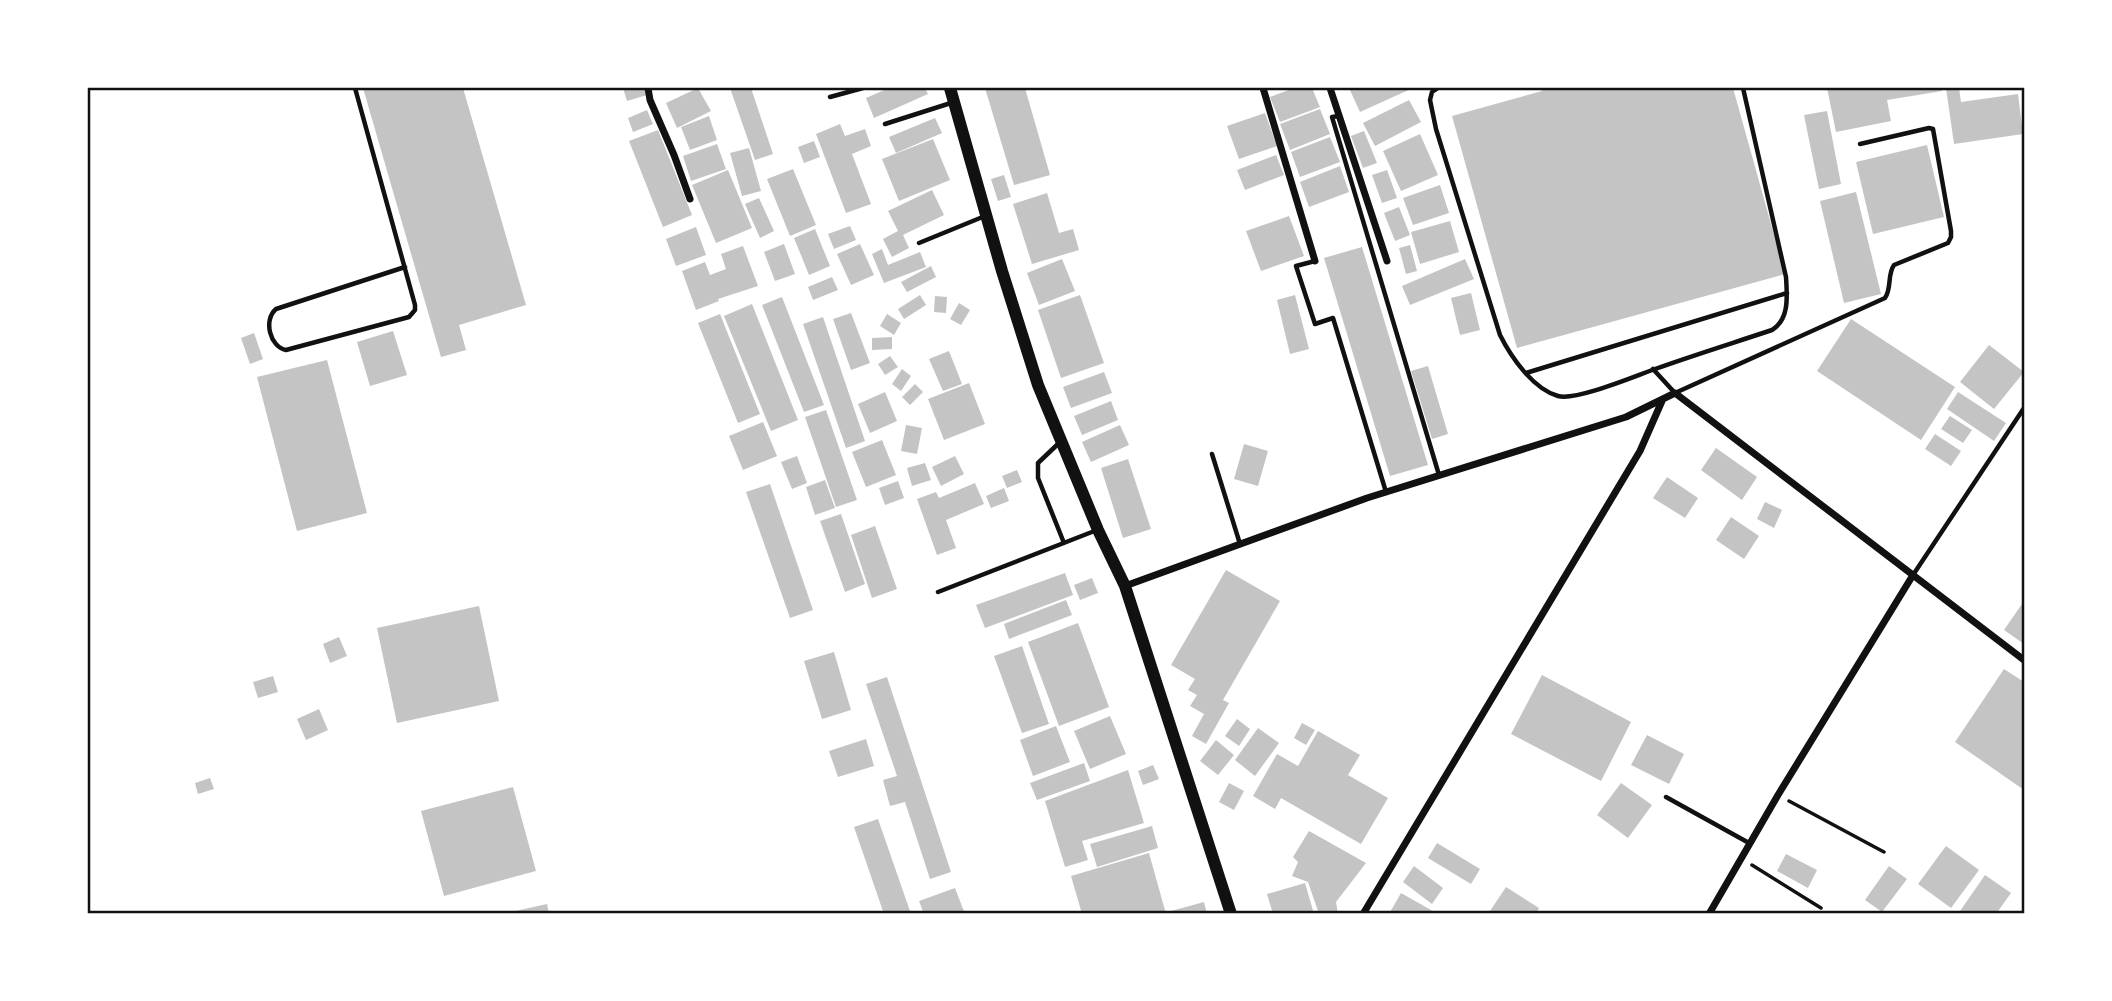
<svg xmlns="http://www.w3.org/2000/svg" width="2112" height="1001" viewBox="0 0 2112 1001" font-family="Jost,sans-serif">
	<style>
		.building { fill: #c4c4c4 }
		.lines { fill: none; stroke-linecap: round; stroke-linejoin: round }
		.path { stroke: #111; stroke-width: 3.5 }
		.service { stroke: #111; stroke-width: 4.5 }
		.minor { stroke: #111; stroke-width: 7 }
		.secondary { stroke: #111; stroke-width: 12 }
		.neatline { fill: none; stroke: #111; stroke-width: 2.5 }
	</style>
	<rect width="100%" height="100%" fill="#fff"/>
	<path class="building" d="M363,88H463L526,305L459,325L466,350L441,357Z
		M623,88H644L647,95L627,101Z
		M698,88L711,111L677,128L666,103Z
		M730,88H751L773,154L755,160Z
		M889,88H925L928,94L874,118L866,98Z
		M985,88H1025L1050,175L1014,185Z
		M1294,88H1312L1320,107L1280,122L1270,97Z
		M1349,88H1413L1360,112Z
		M1541,88H1733L1785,274L1517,348L1452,116L1542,91Z
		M1827,88H1942V91L1887,100L1891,121L1836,132Z
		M1946,88H1959L1961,102L2018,94L2023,134L1954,144Z
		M1409,100L1421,122L1375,146L1363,123Z
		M1320,109L1330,134L1290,150L1280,124Z
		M647,110L653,124L633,132L628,118Z
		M1827,111L1841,184L1819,189L1804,115Z
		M1265,113L1277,146L1239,159L1227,126Z
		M709,116L717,140L690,150L681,127Z
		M935,118L942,133L896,153L889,137Z
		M840,124L845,136L865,129L871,146L852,154L871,204L846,213L816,134Z
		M658,130L692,215L663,227L629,141Z
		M1364,131L1377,163L1363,168L1351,136Z
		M1420,134L1438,175L1401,191L1383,151Z
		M1330,137L1340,162L1300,177L1291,152Z
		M933,139L950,180L899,201L882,159Z
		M814,141L820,157L804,163L798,147Z
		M717,144L726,169L691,181L683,156Z
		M1927,145L1944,217L1873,234L1856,162Z
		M749,148L761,191L742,196L730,153Z
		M1276,155L1284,175L1245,190L1237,170Z
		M1340,166L1349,192L1309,207L1300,182Z
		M793,169L816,225L790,236L767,179Z
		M728,170L752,228L716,243L692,185Z
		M1387,170L1397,198L1382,203L1372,175Z
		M1004,175L1011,197L998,201L991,179Z
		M1440,185L1449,213L1413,225L1403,198Z
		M932,190L944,215L903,235L909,248L892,257L883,239L898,231L888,211Z
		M1856,192L1881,294L1844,303L1820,201Z
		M1047,193L1059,233L1073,229L1079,250L1032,264L1013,204Z
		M759,198L774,231L760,238L745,204Z
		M1399,207L1410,235L1395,241L1384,213Z
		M1289,216L1304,256L1261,271L1246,231Z
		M1450,221L1459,252L1420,264L1411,232Z
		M850,226L856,240L834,249L828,234Z
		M696,227L706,255L676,266L666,239Z
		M815,229L830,266L809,275L794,238Z
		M784,244L795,274L775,281L764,252Z
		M860,244L874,275L851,285L837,254Z
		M1410,245L1417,271L1406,274L1399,248Z
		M743,246L758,286L718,299L719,301L696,310L682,271L705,262L710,275L726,269L721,254Z
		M1362,247L1428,465L1390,476L1324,258Z
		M882,249L888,265L920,252L926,267L884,283L872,254Z
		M1062,259L1075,291L1039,305L1027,273Z
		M1465,259L1474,279L1410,305L1402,286Z
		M931,266L936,277L907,292L901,282Z
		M832,277L838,290L813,300L808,287Z
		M1471,293L1480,330L1460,335L1451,298Z
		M920,295L926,305L904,319L898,309Z
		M1080,295L1104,363L1061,378L1038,310Z
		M1295,295L1309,349L1290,354L1277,300Z
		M935,296L947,297L946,313L934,312Z
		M782,297L824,405L804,412L762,305Z
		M959,303L970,310L961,325L950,319Z
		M752,304L798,420L771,431L724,316Z
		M851,313L870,363L851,370L833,319Z
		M720,314L760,414L738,423L698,323Z
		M887,314L901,323L894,335L880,326Z
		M823,317L865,441L846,448L803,324Z
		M1851,319L1955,387L1921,440L1817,371Z
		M393,331L407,375L370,386L357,342Z
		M254,333L263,359L250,364L241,338Z
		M892,337V349L872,350V338Z
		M1989,345L2024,372L1994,409L1960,382Z
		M949,351L962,384L943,391L929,359Z
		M890,356L898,367L885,375L878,364Z
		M327,360L367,513L297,531L257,377Z
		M1428,366L1448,434L1432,439L1411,371Z
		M902,369L911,376L901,391L892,384Z
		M1104,372L1112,393L1071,408L1063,387Z
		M969,383L985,424L944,440L928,399Z
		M915,384L923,392L910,405L902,397Z
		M885,392L897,421L870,433L858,404Z
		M1958,392L2006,423L1994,441L1947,409Z
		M1111,401L1118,420L1082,435L1074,416Z
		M826,410L857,500L836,507L805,417Z
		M1950,416L1972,430L1963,443L1941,429Z
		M763,422L777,456L743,470L729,436Z
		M906,425L922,428L917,454L901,451Z
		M1120,425L1129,445L1091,462L1082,442Z
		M1935,434L1961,451L1951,466L1925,449Z
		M882,440L896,475L866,487L852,452Z
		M1244,444L1268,451L1258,486L1234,479Z
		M1716,448L1757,477L1742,500L1701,470Z
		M797,456L807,483L792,489L781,462Z
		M955,456L964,474L941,486L932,467Z
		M1128,459L1151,529L1123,538L1101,468Z
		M925,463L931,480L912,486L907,468Z
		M1017,470L1022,482L1007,488L1002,476Z
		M1667,477L1698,498L1685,518L1653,498Z
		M825,480L835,508L815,515L806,487Z
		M898,481L904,498L885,505L879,488Z
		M975,483L984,504L946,520L956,548L937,555L917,499L936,492L939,498Z
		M770,484L813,610L790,618L746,492Z
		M1004,488L1009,501L991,508L986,496Z
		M1765,502L1782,510L1774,528L1757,519Z
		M841,514L865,584L845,592L820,521Z
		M1731,517L1759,536L1744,559L1716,540Z
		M875,526L897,589L872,598L851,535Z
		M1226,570L1280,601L1223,700L1229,703L1206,744L1192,736L1204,714L1190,706L1197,695L1188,690L1195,679L1171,665Z
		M1065,573L1073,595L985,628L976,605Z
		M1092,578L1098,593L1080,600L1074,585Z
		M1066,600L1072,615L1009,639L1004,624Z
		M2024,601V644L2004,630Z
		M479,606L499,701L397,723L377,628Z
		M1078,623L1109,707L1059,726L1028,642Z
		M339,637L347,656L330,663L323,644Z
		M1022,646L1049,724L1022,733L994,656Z
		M834,652L851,710L822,719L804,661Z
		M2004,669L2024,682V790L1955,742Z
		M1542,675L1631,722L1601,781L1511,734Z
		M273,676L278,692L258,698L253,682Z
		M887,677L951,872L930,879L905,802L890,806L883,780L897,776L866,684Z
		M319,709L328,730L306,740L297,719Z
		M1110,716L1126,754L1090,769L1074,731Z
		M1237,719L1250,729L1239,746L1225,736Z
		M1302,723L1315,730L1306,745L1294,738Z
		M1056,726L1070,762L1033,776L1020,740Z
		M1258,728L1279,743L1255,776L1235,760Z
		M1318,731L1360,755L1348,775L1388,798L1361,844L1281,798L1275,809L1253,796L1277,754L1298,766Z
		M1647,735L1684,754L1669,784L1631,765Z
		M866,739L874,766L838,777L829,751Z
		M1216,740L1234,755L1218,775L1200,761Z
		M1084,763L1090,781L1037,800L1030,783Z
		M1153,765L1159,779L1143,785L1138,771Z
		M1128,770L1144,823L1082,841L1088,860L1065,867L1045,801Z
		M210,778L214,789L198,794L195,783Z
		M1229,783L1244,791L1234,810L1219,802Z
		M1621,783L1652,805L1628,838L1597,815Z
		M513,787L536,871L444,896L421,811Z
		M878,819L911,914H884L854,827Z
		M1152,826L1158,848L1097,867L1090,844Z
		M1309,831L1366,863L1336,902L1338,914H1319L1308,882L1292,876L1298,862L1293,857Z
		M1437,843L1480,869L1471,884L1428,858Z
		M1946,846L1979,870L1951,908L1918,884Z
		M1149,853L1166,914H1082L1071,876Z
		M1786,854L1817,870L1808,888L1777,871Z
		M1414,866L1443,888L1432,904L1403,882Z
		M1889,866L1907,879L1882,912L1865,900Z
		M1985,875L2011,893L1996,914H1958Z
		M1305,883L1314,914H1273L1267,894Z
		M1506,887L1539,908L1536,914H1488Z
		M955,888L965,914H924L919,901Z
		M1401,893L1438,914H1389Z
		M1204,902L1207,914H1172L1171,911Z
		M547,904L549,914H511V912Z"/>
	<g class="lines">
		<path class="path" d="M1789,801L1884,852
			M1752,865L1821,908"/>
		<path class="service" d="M355,88L415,305V310L409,317L286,350C270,347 263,320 276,309L405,267
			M1438,88L1432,92L1430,100L1436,129L1500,335C1511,357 1533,389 1558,396C1576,401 1635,376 1655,369C1694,355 1733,343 1772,330C1790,319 1787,295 1786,277L1743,88
			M830,97L863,88
			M1339,116L1332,117L1439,475
			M885,124L954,102
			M919,243L985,216
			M1315,261L1296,266L1315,324L1333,318L1386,492
			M1653,369L1675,393L1885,298C1892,288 1887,275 1894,265L1948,243L1951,237V231L1933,129L1929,128L1860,144
			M1526,373L1787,293
			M1059,443L1038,463V478L1064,543
			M1212,454L1240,544
			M1913,575L2024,408
			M938,592L1097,530
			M1666,797L1749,843"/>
		<path class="minor" d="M648,88L650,100L674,155L690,199
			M1263,88L1315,261
			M1330,88L1387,261
			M1125,586L1367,498L1626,417L1675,393L2024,660
			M1363,914L1640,451L1662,401
			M1709,914L1778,795L1913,575"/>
		<path class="secondary" d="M950,88L1002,271L1038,385L1098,530L1125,586L1231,914"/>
	</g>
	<rect width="2112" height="1001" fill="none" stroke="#ffffff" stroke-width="178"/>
	<rect x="89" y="89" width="1934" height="823" class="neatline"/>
</svg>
